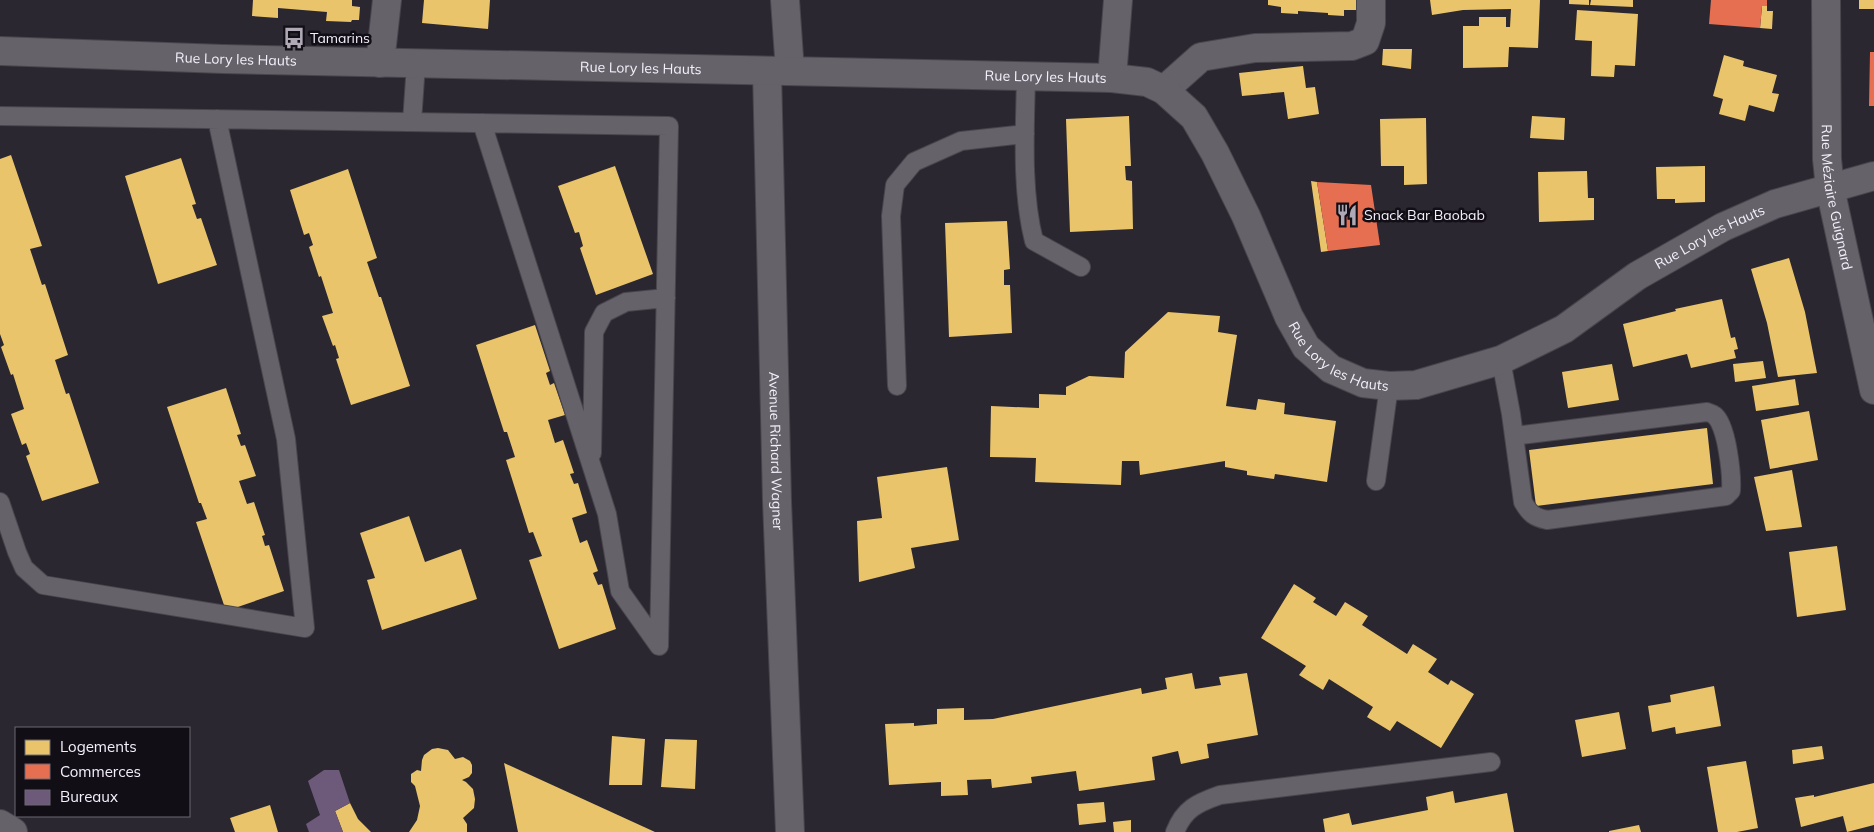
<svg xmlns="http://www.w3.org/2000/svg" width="1874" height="832" viewBox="0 0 1874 832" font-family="Mulish,sans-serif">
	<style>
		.homes { fill: #e9c46a }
		.shops { fill: #e76f51 }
		.offices { fill: #6d597a }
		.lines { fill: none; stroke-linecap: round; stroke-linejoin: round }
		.lane-casing { stroke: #49454d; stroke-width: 20 }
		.street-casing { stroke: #49454d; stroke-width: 30 }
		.secondary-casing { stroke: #49454d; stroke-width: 30 }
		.lane { stroke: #656269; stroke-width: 18 }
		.street { stroke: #656269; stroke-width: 28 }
		.secondary { stroke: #656269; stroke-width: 28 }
		.labels { text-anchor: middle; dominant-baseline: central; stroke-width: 5; stroke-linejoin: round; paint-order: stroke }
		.poi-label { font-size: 14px; fill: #f4effb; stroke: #110e16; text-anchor: start }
		.street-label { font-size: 14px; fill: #f4effb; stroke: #110e16 }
	</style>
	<rect width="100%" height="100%" fill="#2b2730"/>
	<path class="homes" d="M253,0H352V6L360,7L359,20H352L351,22L326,21L327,12L278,8V18L252,16Z
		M424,0H490L488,29L422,23Z
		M1268,0H1359L1358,10H1344V16L1328,15V13L1298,11V14L1281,13V7L1268,5Z
		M1430,0H1540L1538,48L1509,47L1508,67L1463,68V26H1479V17H1506V27H1510L1511,9L1463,10L1432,15Z
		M1569,0H1589V5L1569,4Z
		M1591,0H1633V7L1590,5Z
		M1859,0H1874V9H1859Z
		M1762,6H1767V11H1773L1772,29L1760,28Z
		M1577,10L1638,14L1635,66L1615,65L1614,77L1591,76L1592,41L1575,40Z
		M1383,49H1412L1411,69L1382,65Z
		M1724,55L1744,61L1743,66L1777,75L1772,93L1779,94L1774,112L1749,105L1745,121L1719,114L1723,99L1713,96Z
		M1303,66L1306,88L1315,87L1319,114L1288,119L1284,92L1242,96L1239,73Z
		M1129,116L1131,166H1125L1126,180L1132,181L1133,229L1070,232L1066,119Z
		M1532,116L1565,118L1564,140L1530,138Z
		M1426,118L1427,184L1404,185V166H1381L1380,119Z
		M11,155L42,246L30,249L42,285L45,284L68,355L55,360L66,394L69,393L99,483L42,501L26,456L30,454L26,443L22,445L11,414L24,409L13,374L11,375L1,347L4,345L0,334V159Z
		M181,158L196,204L192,205L197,219L201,218L217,265L158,284L125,176Z
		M615,166L653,274L596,295L580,248L583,246L579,232L575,233L558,186Z
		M1705,166V202L1675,203V199H1657L1656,167Z
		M348,169L377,258L367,262L379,297H381L410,386L351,405L336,359L339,358L335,345L333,346L322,316L333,313L321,276L319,277L309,247L313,245L309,233L304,235L290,190Z
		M1587,171L1588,198H1594V220L1539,222L1538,172Z
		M1311,181L1317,182L1328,251L1321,252Z
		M1007,221L1010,269L1004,270V285H1010L1012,333L949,337L945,223Z
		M1789,258L1805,312L1817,373L1778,377L1767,323L1751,269Z
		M1722,299L1731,338L1735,337L1738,349L1734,350L1736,358L1691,368L1687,354L1633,367L1623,324L1676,311L1675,309Z
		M1168,312L1220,316L1218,332L1237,335L1226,406L1256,410L1258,399L1285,403L1284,414L1336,421L1327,482L1275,474L1274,479L1247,475V471L1225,467V461L1140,475L1139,461H1122L1121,485L1035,482L1036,458L990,457L991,406L1039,408V394L1066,395V387L1089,376L1124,378L1125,352Z
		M535,325L550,371L546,373L550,385L554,383L565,415L548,420L555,443L563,440L574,473L570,474L574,484L578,483L587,513L572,518L580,543L587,540L598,571L593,573L598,585L602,584L616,629L559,649L529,560L542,556L533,532L529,533L506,460L515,457L507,432H504L476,345Z
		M1763,361L1766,378L1735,382L1733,364Z
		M1612,364L1619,400L1568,408L1562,372Z
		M1795,379L1799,405L1756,411L1752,386Z
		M226,388L241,434L237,435L241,446L245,445L256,476L239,481L247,504L254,502L265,535L262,536L265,546L269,545L284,591L226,611L196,522L207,519L201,503H199L167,407Z
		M1809,411L1818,460L1770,469L1761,420Z
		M1707,428L1713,484L1536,506L1529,450Z
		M947,467L959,540L911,548L915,568L859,582L857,521L882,518L877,477Z
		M1792,470L1802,527L1766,531L1754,477Z
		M409,516L425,562L461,549L477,599L382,630L367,580L375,578L360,533Z
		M1837,546L1846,610L1797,617L1789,552Z
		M1294,584L1316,598L1313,602L1336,616L1345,602L1368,616L1362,625L1407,654L1413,644L1437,659L1428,672L1448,685L1451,680L1474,694L1441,748L1397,721L1390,731L1367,717L1373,707L1329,679L1323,690L1299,675L1306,666L1261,638Z
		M1192,673L1195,689L1221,685L1219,677L1247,673L1258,735L1207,744L1209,758L1181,764L1178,751L1152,757L1155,780L1079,791L1076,771L1031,777L1032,783L992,788L991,779L967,780L968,795L941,796V782L889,785L885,724L914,723V726L937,724V709L964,708V720L993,719L1141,688L1142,694L1167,689L1165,678Z
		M1714,686L1721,726L1676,734L1675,727L1652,732L1648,706L1671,702L1670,695Z
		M1619,712L1626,749L1582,757L1575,720Z
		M612,736L645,739L642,785H609Z
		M665,739L697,740L695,789L661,787Z
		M1822,746L1824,759L1793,764L1792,750Z
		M438,748L448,750L455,759L463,757L470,761L472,765V773L469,777L462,780L466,782L473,789L475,799L474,808L463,818L467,824V832H409L417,820L420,806L415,786L411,782V774L417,770L421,771L422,760L424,755L432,749Z
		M1746,761L1758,828L1737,832H1718L1707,767Z
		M504,763L655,832H518Z
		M1874,783V825L1847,832L1843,816L1801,827L1795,798L1814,795V797Z
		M1453,791L1455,803L1507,793L1514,832H1325L1323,819L1349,813L1352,825L1428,810L1426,797Z
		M1104,802L1106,822L1079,825L1077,804Z
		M350,803L358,819L371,832H343L335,811Z
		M270,805L278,832H235L230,818Z
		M1131,820V832H1114L1113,822Z
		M1639,825L1641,832H1609V831Z"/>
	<path class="shops" d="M1711,0H1767V6H1762L1760,28L1709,24Z
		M1870,52H1874V106H1869Z
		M1317,182L1371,185L1380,245L1328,251Z"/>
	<path class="offices" d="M324,770H339L350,803L335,811L343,832H309L306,824L320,815L308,781Z"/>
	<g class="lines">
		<g class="lane-casing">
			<path id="lane" d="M1026,76C1025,129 1021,190 1034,241L1081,267
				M0,116L669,126L659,646
				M412,122L416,64
				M482,123L607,514L620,591L659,646
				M1501,360L1511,414L1523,502C1530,514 1534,517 1547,520L1726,496L1731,491C1732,475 1727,424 1714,415C1712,413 1709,413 1707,412L1514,436
				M897,386L891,216L895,185L914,162L961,141L1025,134
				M592,453L594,332L604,313L626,302L666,298
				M1376,481L1389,386
				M0,502L17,552L24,568L43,585L305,628L286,439L217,119
				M1175,832C1184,809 1197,803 1220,795L1491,762"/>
		</g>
		<g class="street-casing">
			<g id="street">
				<path d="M785,0L790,71"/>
				<path id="s1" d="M1826,0L1827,159L1830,188L1874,390"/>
				<path d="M380,63L387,0"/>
				<path id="s2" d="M767,71L777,501L790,832"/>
				<path d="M1112,78L1118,0"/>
				<path d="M1164,90L1201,57L1255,48L1352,46L1365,41L1371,23V0"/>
				<path d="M0,824L13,832"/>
			</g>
		</g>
		<g class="secondary-casing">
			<g id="secondary">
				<path id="s3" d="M0,51L223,59L1112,78L1147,82L1164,90L1194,117L1215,153L1246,216L1289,317L1306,347L1331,369L1363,383L1389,386L1416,385L1501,360L1564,329L1637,276L1723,227L1775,204L1874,176"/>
			</g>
		</g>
		<use href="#lane" class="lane"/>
		<use href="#street" class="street"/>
		<use href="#secondary" class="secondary"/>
	</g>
	<defs>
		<g id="bus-bare" transform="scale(1.725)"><path d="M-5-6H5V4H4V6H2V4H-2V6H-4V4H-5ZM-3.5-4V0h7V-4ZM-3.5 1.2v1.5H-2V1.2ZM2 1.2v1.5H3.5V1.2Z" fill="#aea9b4" stroke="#110e16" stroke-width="2.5" paint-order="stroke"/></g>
		<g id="restaurant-bare" transform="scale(1.725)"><path d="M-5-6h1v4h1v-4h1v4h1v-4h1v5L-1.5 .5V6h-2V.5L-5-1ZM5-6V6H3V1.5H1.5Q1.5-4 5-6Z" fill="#aea9b4" stroke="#110e16" stroke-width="2.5" paint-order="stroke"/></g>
	</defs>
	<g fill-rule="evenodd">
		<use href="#bus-bare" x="294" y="38"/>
		<use href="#restaurant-bare" x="1347" y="215"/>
	</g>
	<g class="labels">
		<g class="poi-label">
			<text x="310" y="38">Tamarins</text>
			<text x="1364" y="215">Snack Bar Baobab</text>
		</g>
		<g class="street-label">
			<text stroke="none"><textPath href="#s3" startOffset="236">Rue Lory les Hauts</textPath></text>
			<text stroke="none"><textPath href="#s3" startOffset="641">Rue Lory les Hauts</textPath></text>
			<text stroke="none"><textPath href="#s3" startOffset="1046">Rue Lory les Hauts</textPath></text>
			<text stroke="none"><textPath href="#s1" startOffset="198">Rue Méziaire Guignard</textPath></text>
			<text stroke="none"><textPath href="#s3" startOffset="1916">Rue Lory les Hauts</textPath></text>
			<text stroke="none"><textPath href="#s3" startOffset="1496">Rue Lory les Hauts</textPath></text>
			<text stroke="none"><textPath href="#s2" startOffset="380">Avenue Richard Wagner</textPath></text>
		</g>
	</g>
	<rect x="15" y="727" width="175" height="90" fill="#110e16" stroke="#6c6872"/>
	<rect x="25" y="740" width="25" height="15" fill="#e9c46a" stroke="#6c6872"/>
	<text x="60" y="752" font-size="15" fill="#f4effb">Logements</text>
	<rect x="25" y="764" width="25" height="15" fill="#e76f51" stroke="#6c6872"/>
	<text x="60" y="777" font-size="15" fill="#f4effb">Commerces</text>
	<rect x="25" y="790" width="25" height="15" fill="#6d597a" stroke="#6c6872"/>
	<text x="60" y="802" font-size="15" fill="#f4effb">Bureaux</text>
</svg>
